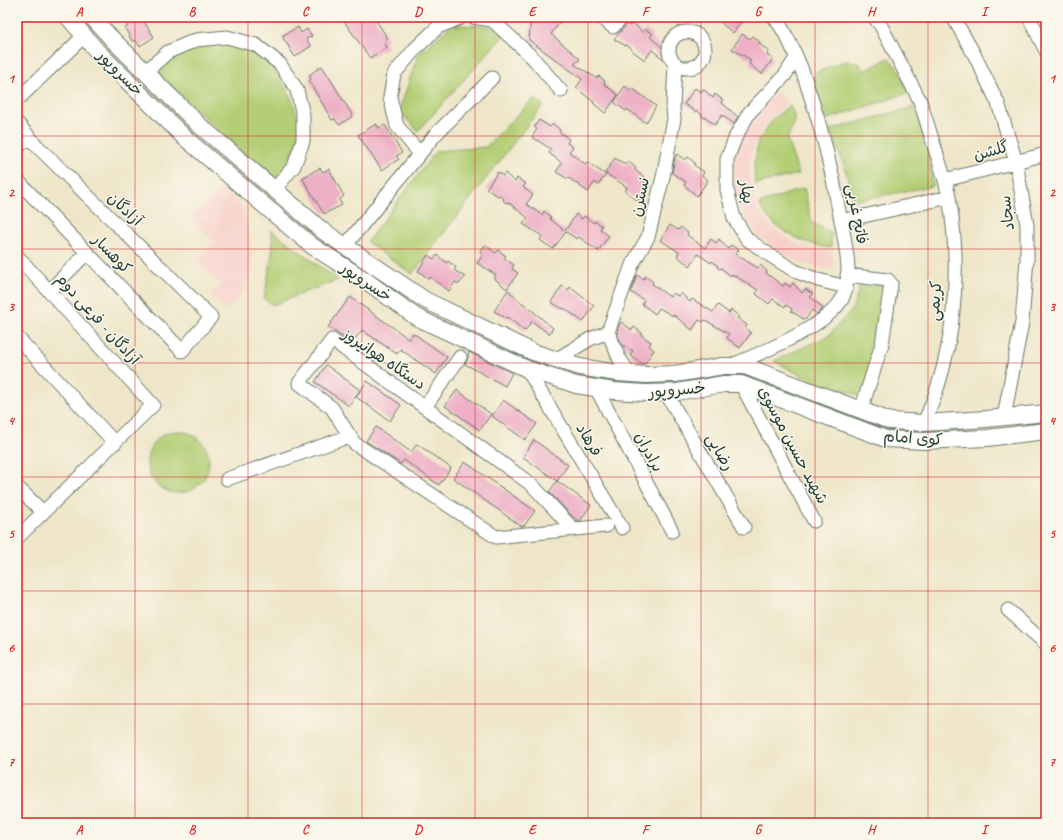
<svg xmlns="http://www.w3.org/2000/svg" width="1063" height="840" viewBox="0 0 1063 840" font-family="Caveat,'Playpen Sans Arabic',sans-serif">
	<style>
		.built { fill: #f7d0c9 }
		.green { fill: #b3ce74; stroke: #698654 }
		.building { fill: #edb0c6 }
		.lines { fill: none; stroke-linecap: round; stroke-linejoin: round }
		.minor-casing { stroke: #687868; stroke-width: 15 }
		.tertiary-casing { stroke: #687868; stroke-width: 18 }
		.minor { stroke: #fff; stroke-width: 13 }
		.tertiary { stroke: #fff; stroke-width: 16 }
		.grid { fill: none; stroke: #d62828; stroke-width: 1; stroke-opacity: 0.55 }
		.labels { text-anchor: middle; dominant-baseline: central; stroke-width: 3; stroke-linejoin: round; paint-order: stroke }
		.street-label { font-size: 16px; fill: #1f3d34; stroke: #fbf7ec }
		.neatline { fill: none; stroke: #d62828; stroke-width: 1.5 }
		.grid-label { font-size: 13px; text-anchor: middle; font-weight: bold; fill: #d62828 }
	</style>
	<rect width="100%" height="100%" fill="#fbf7ec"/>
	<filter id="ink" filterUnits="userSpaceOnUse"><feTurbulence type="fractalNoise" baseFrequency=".025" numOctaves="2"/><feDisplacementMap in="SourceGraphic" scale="8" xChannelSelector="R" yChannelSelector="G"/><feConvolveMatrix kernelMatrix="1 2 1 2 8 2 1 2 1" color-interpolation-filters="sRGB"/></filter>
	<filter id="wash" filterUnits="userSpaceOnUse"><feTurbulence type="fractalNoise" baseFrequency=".012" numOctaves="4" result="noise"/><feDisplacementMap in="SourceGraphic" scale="16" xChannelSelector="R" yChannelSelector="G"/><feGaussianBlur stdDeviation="0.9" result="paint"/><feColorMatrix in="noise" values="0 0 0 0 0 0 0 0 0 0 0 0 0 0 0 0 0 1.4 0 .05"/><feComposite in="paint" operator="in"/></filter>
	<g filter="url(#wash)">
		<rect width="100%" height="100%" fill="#efe6c9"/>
		<path class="built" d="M777,92L788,103L773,115L763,128L756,140L751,155L749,170L751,186L758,210L772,227L794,243L803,246L833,252V270L800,262L779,253L755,233L739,209L734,189L733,177L734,159L747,123Z
			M221,189L243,208L251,248L252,271L244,291L228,310L211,296L221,284L197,261L214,242L191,218Z"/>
		<path class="green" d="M451,25L489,26L504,35L418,131L399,111L418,55Z
			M225,43L246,47L266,62L280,78L293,102L301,130L287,169L276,183L156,72L177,55L200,44Z
			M889,58L901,73L908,93L828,119L820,113L813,90V78L817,72L844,61L858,62L864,71Z
			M533,99L543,105L412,274L367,242L436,151L486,147Z
			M790,105L795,118L787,140L799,174L755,184L754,162L756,156L758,141L773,119Z
			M914,107C924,134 931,156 933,186L852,201C850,176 840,154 830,130Z
			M804,188L812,223L831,232V248C813,246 791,237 777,226C769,220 764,212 759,204Z
			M271,230L338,280L308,291L273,305L264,299L273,247Z
			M861,284L889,287L879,349L862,396L812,381L774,361L828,336L852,310Z
			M147 462a31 31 0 1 1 62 0a31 31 0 1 1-62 0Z"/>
		<g id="blocks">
			<path class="building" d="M122,17H141L154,37L140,46L136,41H132L125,28L128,26Z
				M341,17H374L388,39L384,42L387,47L370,58Z
				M531,17H564L551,34L580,59L574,64L596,78L599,76L605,81L604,84L618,95L605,113L593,103L594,102L576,88L582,79L529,40Z
				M714,17H745L733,33Z
				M633,23L643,33L645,29L653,34L650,37L672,56L669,58L667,62L652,50L645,60L631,50L632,49L626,45V46L614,39L627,24L630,26Z
				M298,27L301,33L307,29L312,36L306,39L311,46L295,57L282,36Z
				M742,34L750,39L753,36L760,42L759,44L769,51L767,55L773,59L762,74L749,64L751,60L732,49Z
				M322,66L353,116L339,125L335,119L332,120L309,81L311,79L309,75Z
				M625,86L630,91L632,88L656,106L646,123L627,109L626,111L614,102Z
				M695,88L701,92L703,89L713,98L715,94L723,100L721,102L738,117L734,124L722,115L715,125L705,117L704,118L702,116V115L697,110L696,112L684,104Z
				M539,120L550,127L553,124L560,130L559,132L569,139L567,143L573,147L569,152L585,164L587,162L606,175L598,185L595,182L588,192L569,178L568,179L556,172L562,163L549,153L551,149L532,137L537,129L534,127Z
				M376,124L379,128L385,125L402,153L396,156L399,159L382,170L358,135Z
				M677,154L685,160L688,157L695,163L694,165L704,172L702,176L708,180L697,196L684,185L686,182L672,173L675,158Z
				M615,158L626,165L629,162L636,168L635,170L645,178L643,181L649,185L638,201L625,191L627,187L605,173Z
				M320,168L323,172L329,169L344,196L339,200L342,205L324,214L302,178Z
				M498,172L503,176L505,173L515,182L517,178L526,184L523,187L533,195L526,204L542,215L544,211L551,217L550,219L565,231L576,214L582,219L584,216L594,223L595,221L602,226L600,229L609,236L598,251L579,237L577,239L566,232L553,249L540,240L542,236L523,224L528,218L508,202L506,203L503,200L504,199L499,195L498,196L486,189Z
				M670,225L678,230L681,227L688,233L687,235L705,248L711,239L716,243L719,239L728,249L731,245L739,250L735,254L758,268L760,265L767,271L766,273L783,286L785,283L790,287L793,283L802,293L805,289L813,294L810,297L823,308L817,314L812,310L805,320L791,311L792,309L786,305L785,307L773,299L769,304L756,294L758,290L732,274L731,276L721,268L720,269L717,267L718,266L712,261L711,263L698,254L690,266L677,256L679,252L660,240Z
				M485,245L496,253L498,250L506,256L504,258L514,265L512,269L518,273L507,289L494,278L496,275L477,263L483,255L480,252Z
				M428,255L434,259L437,255L447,263L448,261L456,267L454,270L465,277L459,284L455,282L449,291L430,277L429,279L418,271Z
				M637,275L643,279L646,276L653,282L652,284L670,297L673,293L678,296L681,293L690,302L692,299L713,312L718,305L729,313L731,310L739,316L737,318L747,325L745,328L751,333L740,348L727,338L729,334L705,320L703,322L699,320L692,330L674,315L673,316L659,308L655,314L642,304L644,300L631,292Z
				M562,286L568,290L570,287L594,306L583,322L564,308L563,309L551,302Z
				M508,290L523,304V303L553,328L549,334L532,321L525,331L507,317L506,318L494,311Z
				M350,297L409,339L413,333L447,357L436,374L400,349L397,354L362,330L352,343L328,327Z
				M621,322L632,330L634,327L642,333L641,335L651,342L649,346L654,350L644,365L630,355L633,351L622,345L617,334L619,332L617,330Z
				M469,352L512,373L505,386L465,364L468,358Z
				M326,365L360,390L349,406L315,382Z
				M367,381L401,405L390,421L356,397Z
				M457,390L491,414L480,430L445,406Z
				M503,400L537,424L525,440L492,416Z
				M376,427L411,452L417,444L451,468L439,485L404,460L401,464L366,441Z
				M534,440L568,465L557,481L523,457Z
				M465,462L535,511L524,526H521L453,478Z
				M557,481L591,505L580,521H578L572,516L549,492Z"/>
		</g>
	</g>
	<g filter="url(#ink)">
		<use href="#blocks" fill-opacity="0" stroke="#687868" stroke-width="1"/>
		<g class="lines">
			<g class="minor-casing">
				<path id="minor" d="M473,17L492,20L533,58L561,91
					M601,17L613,27L622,17
					M953,17L974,54L998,103L1016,162L1027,225V259L1022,322L1004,417
					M1029,17L1046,51
					M669 50a18 18 0 1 1 36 0a18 18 0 1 1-36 0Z
					M796,58L785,75L749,113L736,136L727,159V190L734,218L747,239L771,256L795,271L818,280L846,287
					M145,72L168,52L196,40L227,37L256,45L280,64L297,90L303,115V141L294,166L275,189
					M17,100L84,36
					M17,123L37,146L211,317L182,351L17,180
					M17,148L29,137
					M420,154L397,126L390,97L394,74L415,49L438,27L462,17
					M945,180L1046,154
					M841,221L949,197L945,180L920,101L881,26L874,17
					M345,246L435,135L492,78
					M17,256L153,405L17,538
					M847,275L888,280L891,284L882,344L861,410
					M49,291L87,253
					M608,332L632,265L648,237L663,177L674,119L673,108L675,63
					M17,337L115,443
					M557,359L590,339L608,332L619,358L630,374
					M732,365C762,353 824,327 841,301C846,292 848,279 848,268C847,249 843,230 839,211C832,169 821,126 807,85C801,65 787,33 774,17
					M527,369L622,528
					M741,384L814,521
					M596,388L672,531
					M666,393L744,527
					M425,407L460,357
					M924,423C955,353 962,272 949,197
					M227,479L350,436
					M17,487L43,512
					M574,530L532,485L332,340L299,383L332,408L354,443L496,537L606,526
					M1008,610L1046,644"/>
			</g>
			<g class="tertiary-casing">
				<path id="tertiary" d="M68,17L97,51L185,138L312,246L365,280L416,317L527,369L576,385L614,391L646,393L677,392L724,384H741L886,439L924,441L987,438L1046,431
					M92,17L111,38L198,124L323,231L425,300L533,352L580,367L617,373L646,375L675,374L723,366H745L890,421L924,423L986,419L1046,413"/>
			</g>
			<use href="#minor" class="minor"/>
			<use href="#tertiary" class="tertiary"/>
		</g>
	</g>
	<path class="grid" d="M135,17V823M248,17V823M362,17V823M475,17V823M588,17V823M701,17V823M815,17V823M928,17V823M17,136H1046M17,249H1046M17,363H1046M17,477H1046M17,591H1046M17,704H1046"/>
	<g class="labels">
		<g class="street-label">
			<text transform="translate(120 73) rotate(45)">خسروپور</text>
			<text transform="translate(991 151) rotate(-15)">گلشن</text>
			<text transform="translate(747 192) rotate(82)">بهار</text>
			<text transform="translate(640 197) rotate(-77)">نسترن</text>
			<text transform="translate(125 209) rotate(44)">آزادگان</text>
			<text transform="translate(1007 213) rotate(-97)">سجاد</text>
			<text transform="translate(857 214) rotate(80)">فاتح غربی</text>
			<text transform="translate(112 254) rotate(46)">کوهسار</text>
			<text transform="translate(366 282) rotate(34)">خسروپور</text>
			<text transform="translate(935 301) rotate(-86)">کریمی</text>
			<text transform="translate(98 319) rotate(48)">آزادگان - فرعی دوم</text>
			<text transform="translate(384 359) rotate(34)">دستگاه هوانیروز</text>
			<text transform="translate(677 390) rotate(-5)">خسروپور</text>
			<text transform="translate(913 438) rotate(4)">کوی امام</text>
			<text transform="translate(589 440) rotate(59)">فرهاد</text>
			<text transform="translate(793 445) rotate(62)">شهید حسین موسوی</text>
			<text transform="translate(649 452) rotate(62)">برادران</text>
			<text transform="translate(720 452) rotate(60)">رضایی</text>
		</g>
	</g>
	<rect width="1063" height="840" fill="none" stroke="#fbf7ec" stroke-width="44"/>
	<rect x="22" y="22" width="1019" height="796" class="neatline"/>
	<g class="grid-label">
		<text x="79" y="16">A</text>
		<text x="192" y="16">B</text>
		<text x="305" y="16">C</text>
		<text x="418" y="16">D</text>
		<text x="532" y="16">E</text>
		<text x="645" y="16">F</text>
		<text x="758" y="16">G</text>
		<text x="871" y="16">H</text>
		<text x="984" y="16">I</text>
		<text x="11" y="83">1</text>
		<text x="1052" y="83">1</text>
		<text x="11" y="197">2</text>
		<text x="1052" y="197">2</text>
		<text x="11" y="311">3</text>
		<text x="1052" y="311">3</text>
		<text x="11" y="425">4</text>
		<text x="1052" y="425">4</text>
		<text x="11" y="538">5</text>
		<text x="1052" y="538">5</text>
		<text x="11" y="652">6</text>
		<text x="1052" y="652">6</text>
		<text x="11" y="766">7</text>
		<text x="1052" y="766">7</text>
		<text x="79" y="834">A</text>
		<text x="192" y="834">B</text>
		<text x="305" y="834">C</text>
		<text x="418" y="834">D</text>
		<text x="532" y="834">E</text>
		<text x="645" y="834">F</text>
		<text x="758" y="834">G</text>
		<text x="871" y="834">H</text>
		<text x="984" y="834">I</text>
	</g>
</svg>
